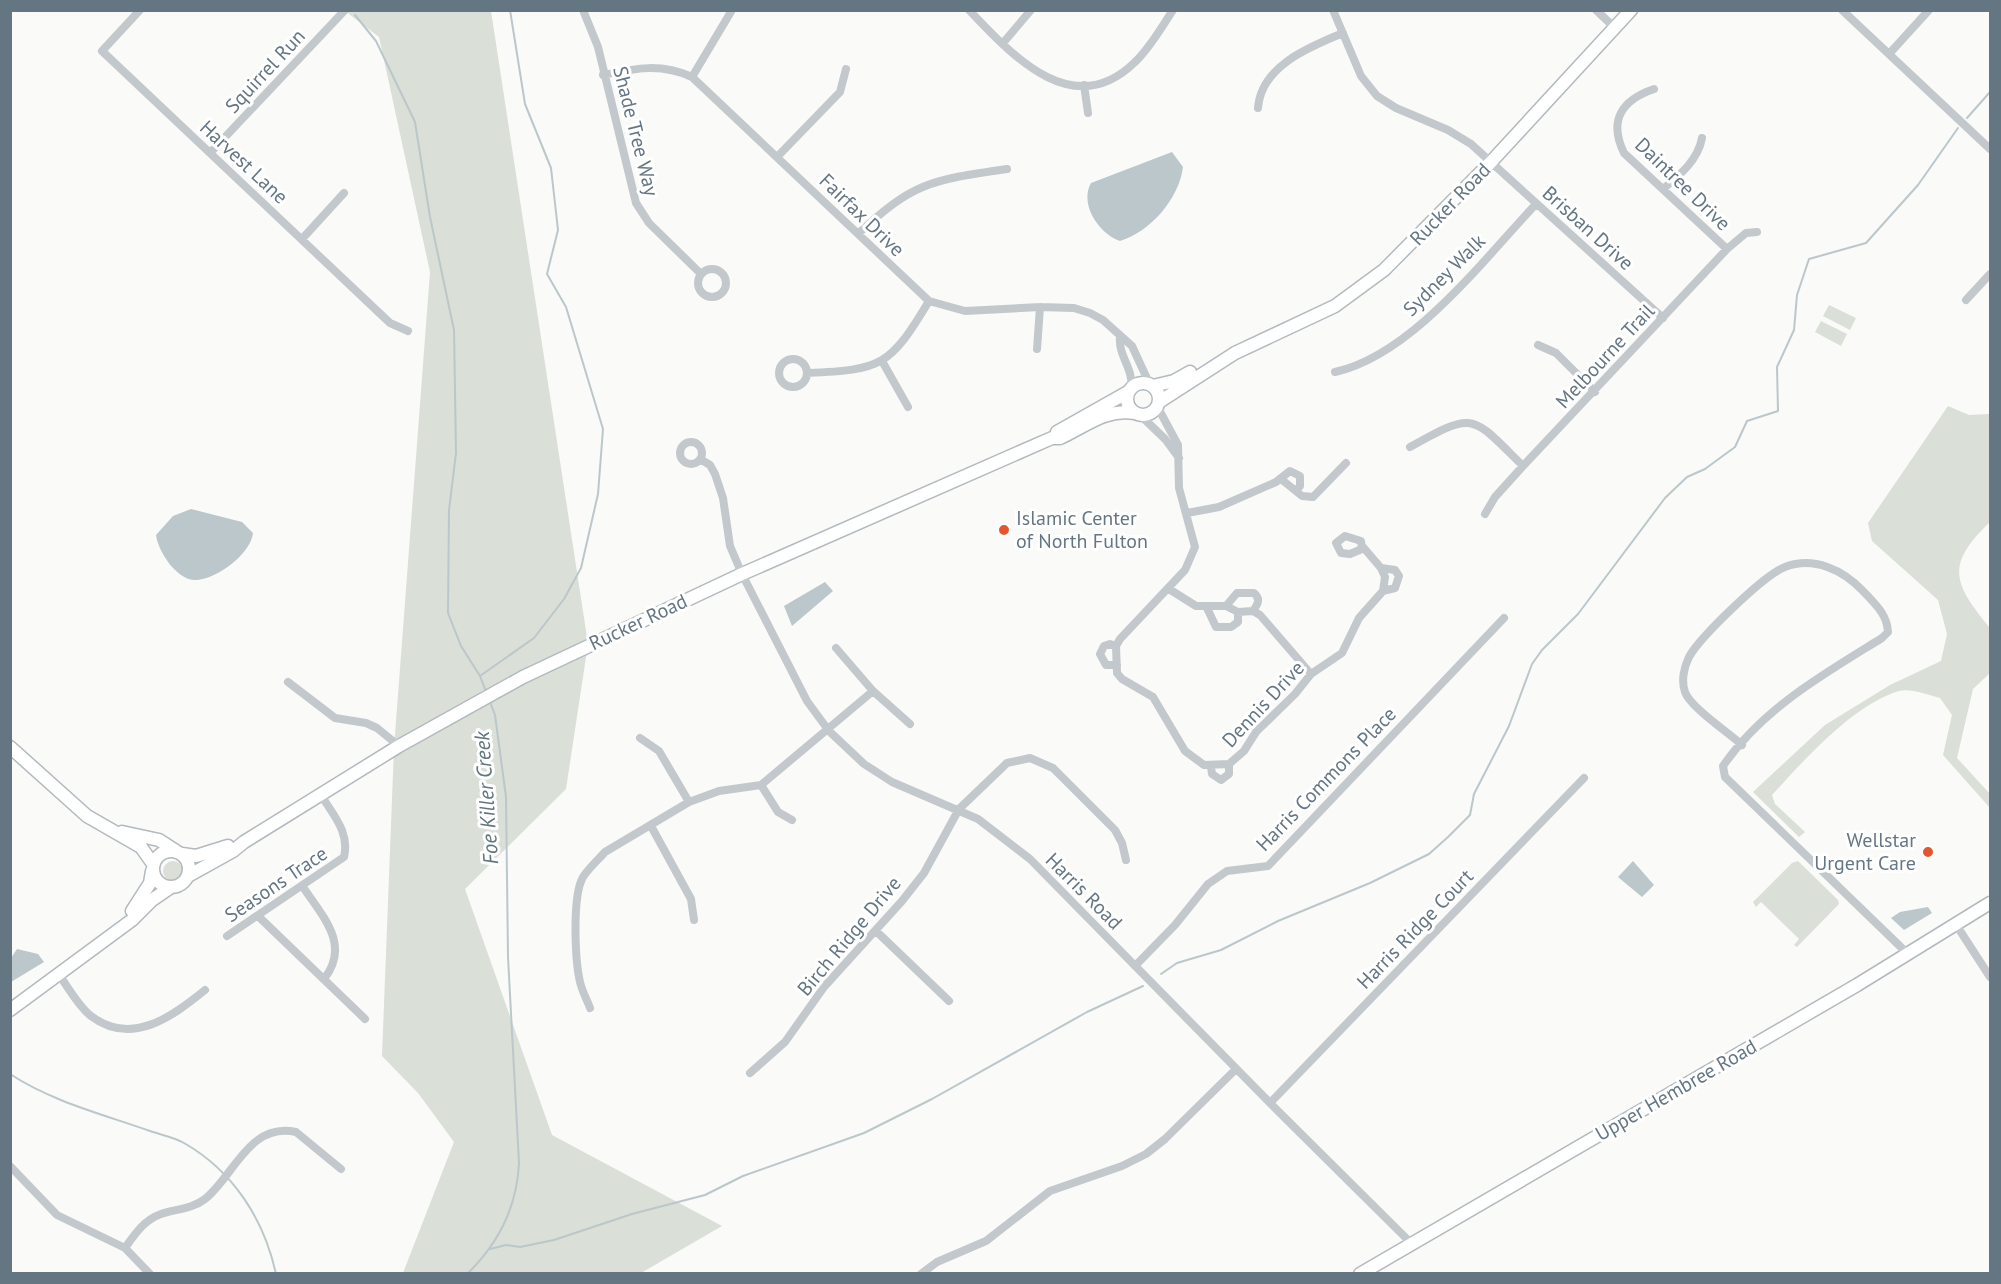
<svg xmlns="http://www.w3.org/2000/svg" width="2001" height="1284" viewBox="0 0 2001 1284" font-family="'PT Sans',sans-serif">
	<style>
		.green { fill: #dadfd7 }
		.water { fill: #bbc7cb }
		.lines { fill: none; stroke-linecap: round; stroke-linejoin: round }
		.stream { stroke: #bbc7cb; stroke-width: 2 }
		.secondary-casing { stroke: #b3babf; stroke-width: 15 }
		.street { stroke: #c3c8cc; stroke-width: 8 }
		.secondary { stroke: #fff; stroke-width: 12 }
		.poi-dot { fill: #e4572e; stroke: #fff; stroke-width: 2 }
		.labels { text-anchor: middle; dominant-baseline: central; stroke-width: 6; stroke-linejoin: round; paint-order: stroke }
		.street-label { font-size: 20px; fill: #657683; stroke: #fff }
		.poi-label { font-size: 20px; fill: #657683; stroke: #fff; text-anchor: start }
		.water-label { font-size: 21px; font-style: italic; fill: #60757c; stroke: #fff }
	</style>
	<rect width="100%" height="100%" fill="#fafaf8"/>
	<path class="green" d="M345,11H491L588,644L566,789L465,889L552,1135L722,1226L641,1273H403L454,1142L418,1093L382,1056L394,748L430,272L379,37Z
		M1829,305L1856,318L1850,330L1823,316Z
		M1821,321L1847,334L1841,346L1815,332Z
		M1948,406L1969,415L1990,414V522C1945,565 1953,583 1990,628V673L1973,689L1957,758L1990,794V808L1943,755L1952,715L1940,698C1929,695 1910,688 1899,691C1854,704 1804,760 1772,795L1775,804L1805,832L1799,837L1753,792L1825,725L1890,685L1941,661L1947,634L1938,600L1872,541L1868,523Z
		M163 871a10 10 0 1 1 20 0a10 10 0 1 1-20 0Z
		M1798,861L1838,900L1839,904L1797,947L1794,945L1799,939L1761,902L1756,907L1753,902L1792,863Z"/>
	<path class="water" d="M1172,152L1183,167C1179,199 1150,232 1120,241C1099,234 1079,204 1091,183Z
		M191,509L242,522L253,533C251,554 215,581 194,580C176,579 158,551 156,535L173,516Z
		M825,582L833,591L792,626L784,606Z
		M1633,861L1654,885L1642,897L1618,877Z
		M1928,907L1932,913L1904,930L1891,918L1900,912Z
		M17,949L38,954L44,962L11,982V958Z"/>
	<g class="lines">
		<path class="stream" d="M355,15L376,41L415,122L430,217L454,330L456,453L449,510L448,613L461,646L480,676
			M1967,118L1990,92
			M487,694L480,676L534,638L564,599L581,568L598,494L603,429L566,307L547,274L558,230L551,168L525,104L510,10
			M1161,974L1177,963L1221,950L1278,921L1370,883L1429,854L1448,837L1470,815L1474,794L1509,726L1532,664L1542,650L1578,614L1665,498L1687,477L1705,469L1735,447L1747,421L1778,411L1777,367L1794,330L1797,295L1809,259L1866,243L1918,185L1958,128
			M10,1074C53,1102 102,1114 150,1131C161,1135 174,1137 184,1143C233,1171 264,1219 276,1274
			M490,1249L506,1245L520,1247L554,1240L632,1214L705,1195L743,1176L864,1133L932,1099L1087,1012L1143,986
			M467,1274C499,1243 517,1207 519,1163L508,957L506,797L495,715L490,702"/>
		<g class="secondary-casing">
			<path id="secondary" d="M1127 399a16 16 0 1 1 32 0a16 16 0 1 1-32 0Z
				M1153,386L1174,381L1190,372
				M1159,402L1235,353L1335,306L1384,270L1491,162L1631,10
				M1057,432L1128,392
				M10,747L87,816L141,847L153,864
				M122,832L159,840L176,851
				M153 869a18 18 0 1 1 36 0a18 18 0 1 1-36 0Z
				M182,854L196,856L228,846
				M188,876L233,851L244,842L399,746L523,677L742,574L1052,438H1060C1086,426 1106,408 1135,413
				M132,911L150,883L152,871
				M10,1010L132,920L152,900L171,887
				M1360,1274L1857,985L1990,903"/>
		</g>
		<path class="street" d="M140,10L102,51L390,323L408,331
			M583,10L598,47L636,203L649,223L701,274
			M969,10C1012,55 1073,123 1135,62C1150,48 1161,28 1173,10
			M1333,10L1361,76L1377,96L1396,108L1448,130L1471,144L1663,318
			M1596,10L1615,28
			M1842,10L1990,149
			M1003,43L1031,10
			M1889,54L1929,10
			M603,75C636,68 661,63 692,77L929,301L965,311L1040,307L1074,308L1090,313L1103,320L1132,346L1150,385
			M692,77L732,10
			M1084,85L1088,113
			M1654,89C1622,100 1608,120 1624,153L1727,249
			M1258,108C1261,66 1309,47 1343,33
			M210,153L345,10
			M778,156L840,92L846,69
			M1663,189C1680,175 1698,160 1702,138
			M858,234C914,181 933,180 1007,169
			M302,239L344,193
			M698 283a14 14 0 1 1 28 0a14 14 0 1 1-28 0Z
			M1966,300L1990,274
			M1120,337C1118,356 1134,369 1131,388
			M1538,345L1556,353L1595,392
			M1037,349L1040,307
			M779 373a14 14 0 1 1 28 0a14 14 0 1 1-28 0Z
			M882,361L908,407
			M1335,372C1412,355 1483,260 1536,204
			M807,373C882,370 890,366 929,301
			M1157,406L1178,445L1179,488L1195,547L1185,570L1120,639L1116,646L1117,673L1122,679L1153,697L1185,751L1204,765L1229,764L1244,751L1256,732L1295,694L1311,674L1342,653L1359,618L1383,591L1385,577L1381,568L1363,547
			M1140,415L1165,439L1179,458
			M680 453a11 11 0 1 1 22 0a11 11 0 1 1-22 0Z
			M1410,447C1476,410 1471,415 1523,466
			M700,459L710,465L715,474L723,498L730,546L742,574L807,701L829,731L864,764L892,782L978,819L1030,859L1270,1103L1412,1244
			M1281,479L1302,496L1313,497L1346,463
			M1187,513L1219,507L1276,482L1290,471L1300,476V486L1296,491
			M1485,514L1495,497L1523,466L1727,249L1746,233L1757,232
			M1345,536L1361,541L1362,549L1350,554L1341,553L1336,543Z
			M1381,568L1395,570L1399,576L1395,588L1383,591
			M1169,589L1196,606H1226L1238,612L1253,611L1260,615L1311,674
			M1226,606L1237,593H1254C1261,599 1258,604 1253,611
			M1207,608L1216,627H1231L1238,622V612
			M1116,646L1110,644L1104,646L1100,654L1106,665H1117
			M836,648L873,691L910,724
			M288,682L335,718L366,723L377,728L399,746
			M640,738L659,751L689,802
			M1742,745C1729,733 1690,707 1685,692C1681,681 1684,667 1689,657C1700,637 1764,575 1785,567C1814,556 1843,570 1863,591C1875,604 1887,614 1888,632L1882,638C1824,674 1763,708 1723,766L1725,777L1907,953
			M1211,767L1212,774L1221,780L1229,774V764
			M761,785L778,812L792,820
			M651,826L691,899L694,920
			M303,887C323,917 351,945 324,979
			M258,916L365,1019
			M1955,923L1990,977
			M876,931L949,1001
			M227,936L344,857C350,832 333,815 321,795
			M1135,966L1175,925L1208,884L1227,871L1268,866L1504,618
			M59,975C69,988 78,1006 91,1016C132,1047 173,1016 205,990
			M590,1008C587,1000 582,991 580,982C575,960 572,896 583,877C589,868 598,860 605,852L689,802L719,791L761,785L873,691
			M750,1073L785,1042L824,987L902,901L924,873L959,809L1007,763L1030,758L1053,768L1115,830L1122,843L1126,860
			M1270,1103L1584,778
			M10,1166L57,1215L125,1248L150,1274
			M125,1248C135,1234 144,1220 161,1214C176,1209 192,1209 205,1199C234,1176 249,1122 296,1132L341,1169
			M921,1274L937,1262L986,1241L1050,1191L1122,1166L1146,1154L1165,1139L1236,1069"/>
		<use href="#secondary" class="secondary"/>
	</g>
	<g class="poi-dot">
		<circle cx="1004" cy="530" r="6"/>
		<circle cx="1928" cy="852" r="6"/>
	</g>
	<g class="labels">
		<g class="street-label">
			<text transform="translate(265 71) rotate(-47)">Squirrel Run</text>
			<text transform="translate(636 131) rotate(76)">Shade Tree Way</text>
			<text transform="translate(244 162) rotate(43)">Harvest Lane</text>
			<text transform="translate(1683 184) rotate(44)">Daintree Drive</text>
			<text transform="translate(1450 204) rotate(-46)">Rucker Road</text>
			<text transform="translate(862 215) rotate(44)">Fairfax Drive</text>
			<text transform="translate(1588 228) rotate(42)">Brisban Drive</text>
			<text transform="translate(1444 275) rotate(-45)">Sydney Walk</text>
			<text transform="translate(1605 356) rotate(-47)">Melbourne Trail</text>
			<text transform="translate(638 622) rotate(-25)">Rucker Road</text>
			<text transform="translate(1263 704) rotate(-47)">Dennis Drive</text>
			<text transform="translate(1326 779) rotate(-46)">Harris Commons Place</text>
			<text transform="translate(276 884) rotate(-34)">Seasons Trace</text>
			<text transform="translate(1084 891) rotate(45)">Harris Road</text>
			<text transform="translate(1415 929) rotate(-46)">Harris Ridge Court</text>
			<text transform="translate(849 936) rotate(-50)">Birch Ridge Drive</text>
			<text transform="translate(1676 1090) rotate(-30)">Upper Hembree Road</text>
		</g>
		<g class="poi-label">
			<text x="1016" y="518">Islamic Center<tspan x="1016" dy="23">of North Fulton</tspan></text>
			<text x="1916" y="840" text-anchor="end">Wellstar<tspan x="1916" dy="23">Urgent Care</tspan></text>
		</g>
		<g class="water-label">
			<text transform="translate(486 798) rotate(-94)">Foe Killer Creek</text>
		</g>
	</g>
	<rect width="2001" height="1284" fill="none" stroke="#657683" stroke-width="24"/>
</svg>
